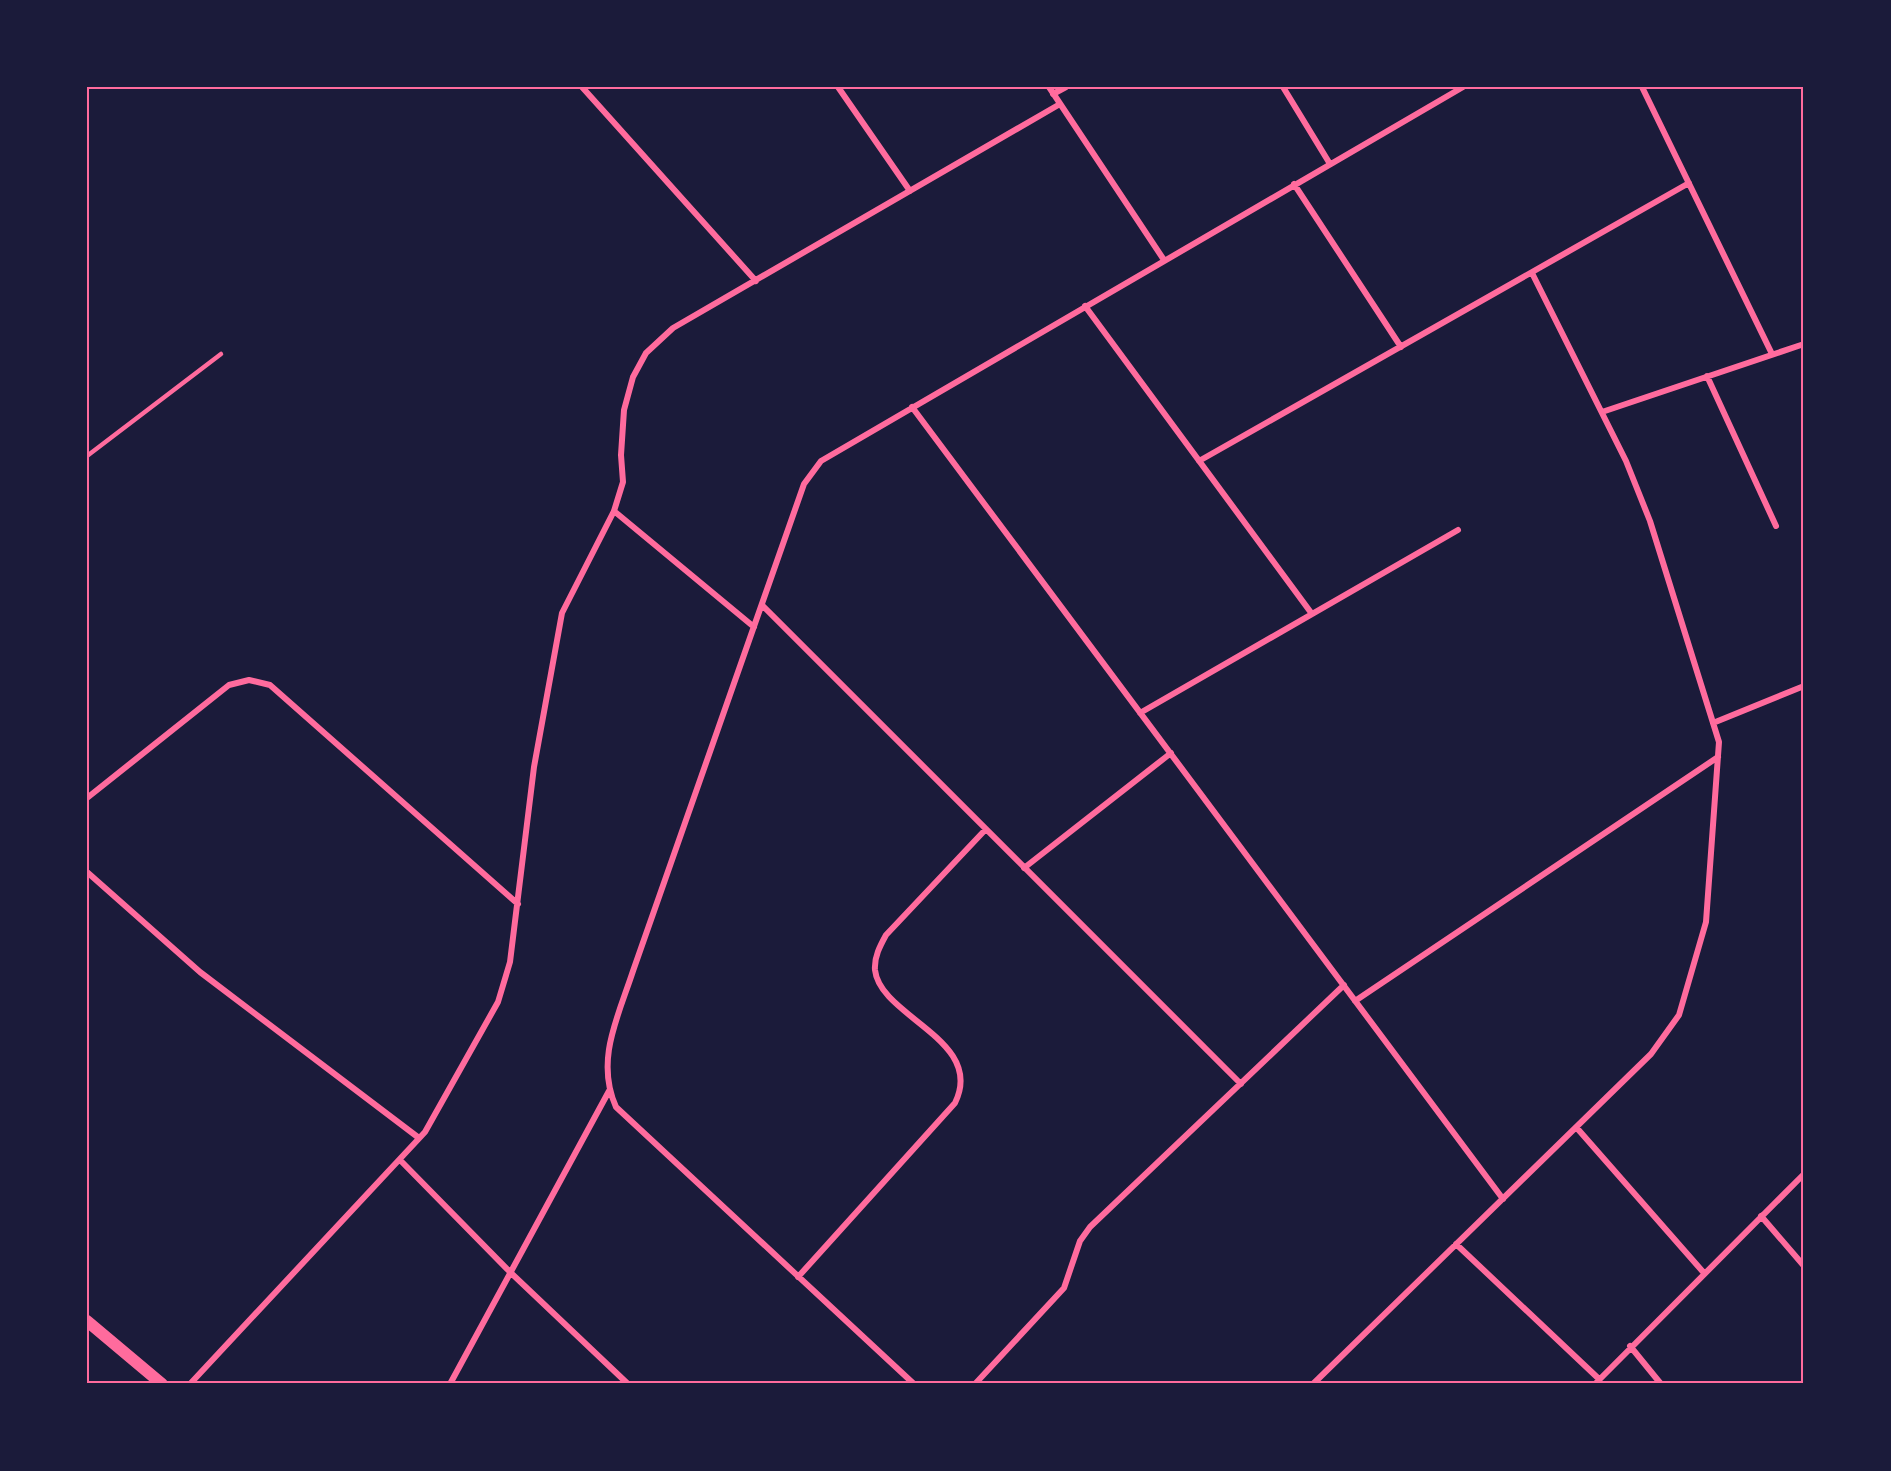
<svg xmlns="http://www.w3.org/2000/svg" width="1891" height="1471" viewBox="0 0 1891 1471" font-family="'Zilla Slab',serif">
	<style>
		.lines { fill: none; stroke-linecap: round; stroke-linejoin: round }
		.service { stroke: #ff6b9d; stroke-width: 4.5 }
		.minor { stroke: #ff6b9d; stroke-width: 6 }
		.secondary { stroke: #ff6b9d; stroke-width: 12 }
		.neatline { fill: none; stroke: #ff6b9d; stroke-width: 2 }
	</style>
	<rect width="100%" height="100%" fill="#1b1b3a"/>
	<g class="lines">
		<path class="service" d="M87,456L221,354"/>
		<path class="minor" d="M582,87L756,281
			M838,87L910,191
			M1049,87L1164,260
			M1283,87L1330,164
			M1642,87L1772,354
			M1053,94L1066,87
			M1294,184L1401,347
			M1085,306L1312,614
			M1707,376L1776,526
			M912,407L1503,1199
			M1602,412L1804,344
			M1199,461L1689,183
			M614,511L754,627
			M762,605L1241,1084
			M1140,713L1458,530
			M1713,723L1804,686
			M87,798L229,685L249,680L270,685L518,904
			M1024,868L1171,753
			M87,872L200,972L419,1138
			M1355,1001L1718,757
			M1576,1127L1704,1273
			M401,1161L510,1272L628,1384
			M1761,1216L1804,1266
			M1456,1244L1599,1379
			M798,1277L955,1103C986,1040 880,1017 875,970C874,957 880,946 886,935L986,829
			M1630,1346L1661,1384
			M190,1384L425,1132L498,1002L510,962L534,767L562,613L614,511L623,482L621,455L624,410L633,377L646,353L673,328L1060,104
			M450,1384L609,1091
			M914,1384L616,1107C595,1060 618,1017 633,971L804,484L821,461L1463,87
			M975,1384L1064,1288L1080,1241L1090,1227L1344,985
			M1313,1384L1651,1054L1679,1015L1706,922L1719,742L1650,521L1626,461L1532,273
			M1595,1384L1804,1174"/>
		<path class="secondary" d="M87,1321L162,1384"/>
	</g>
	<rect width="1891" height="1471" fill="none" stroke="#1b1b3a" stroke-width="177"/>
	<rect x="88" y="88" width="1714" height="1294" class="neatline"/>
</svg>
